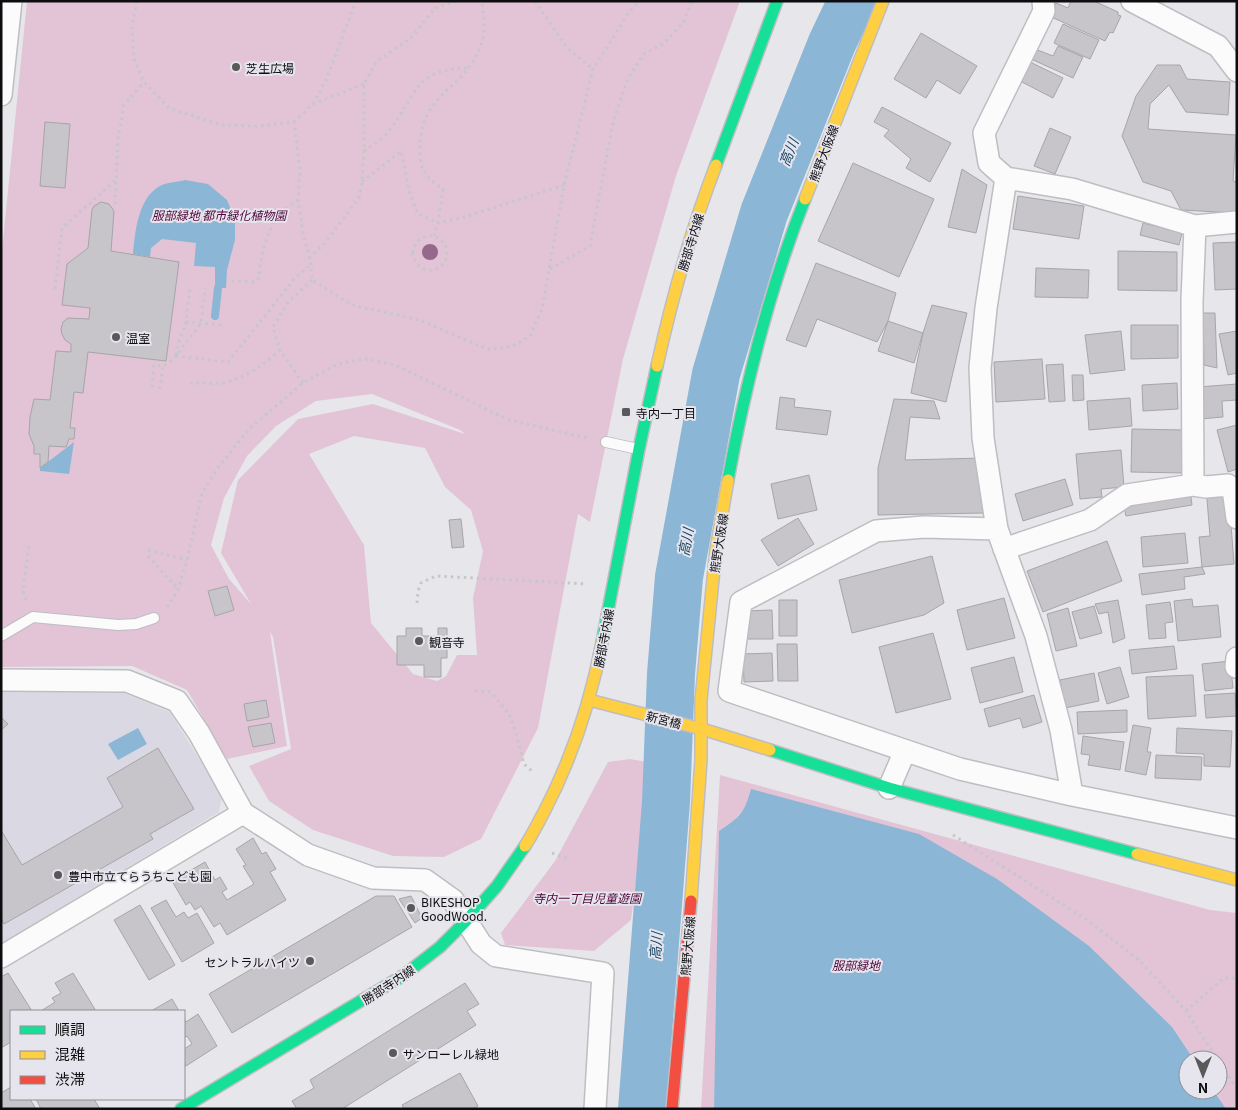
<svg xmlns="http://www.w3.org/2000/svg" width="1238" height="1110" viewBox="0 0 1238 1110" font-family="Georgia,'Noto Sans JP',serif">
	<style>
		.built { fill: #dad9e3 }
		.green { fill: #e2c4d6; fill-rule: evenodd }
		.water { fill: #8cb6d6 }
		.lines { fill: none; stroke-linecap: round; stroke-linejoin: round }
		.stream { stroke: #8cb6d6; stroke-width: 8 }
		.river { stroke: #8cb6d6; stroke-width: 48 }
		.building { fill: #c7c5c9; stroke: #a6a5a8 }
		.lane-casing { stroke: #bebdc1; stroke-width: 12 }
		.street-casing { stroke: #bebdc1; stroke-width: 24 }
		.fast-casing { stroke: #bebdc1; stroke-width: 14 }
		.slow-casing { stroke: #bebdc1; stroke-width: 14 }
		.jam-casing { stroke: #bebdc1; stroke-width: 14 }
		.path { stroke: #c7c7c8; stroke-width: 3; stroke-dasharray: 2.5 4; stroke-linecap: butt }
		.lane { stroke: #fbfbfc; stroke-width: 10 }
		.street { stroke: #fbfbfc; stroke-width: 21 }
		.fast { stroke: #16e098; stroke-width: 11 }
		.slow { stroke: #ffcf43; stroke-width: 11 }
		.jam { stroke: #f24e42; stroke-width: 11 }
		.tree { fill: #946989 }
		.poi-dot { fill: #59595c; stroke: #e6e5ed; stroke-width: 2 }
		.labels { text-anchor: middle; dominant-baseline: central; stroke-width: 4; stroke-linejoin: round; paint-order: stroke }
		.poi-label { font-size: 12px; fill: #0d0d0f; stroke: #e6e5ed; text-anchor: start }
		.street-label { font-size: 12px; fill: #0d0d0f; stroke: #e6e5ed }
		.park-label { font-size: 12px; font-style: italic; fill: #500239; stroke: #e6e5ed }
		.water-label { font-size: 14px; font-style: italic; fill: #194766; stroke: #e6e5ed }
	</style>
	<rect width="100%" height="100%" fill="#e7e7eb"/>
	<path class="built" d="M1,692L123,693L170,712L222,796L219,812L4,942L1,938Z"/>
	<path class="green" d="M27,1H740L676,176L623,359L590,522L578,514L538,728L481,839L444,857L393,856L313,830L269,801L249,766L291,749L273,637L270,632L287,746L227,759L187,690L132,666L1,667V260ZM372,394L460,430L465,434L373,404L298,419L238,480L221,553L251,604L229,579L211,545L224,498L247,456L276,426L316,401ZM354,436L425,448L445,487L471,510L483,551L473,598L477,655H457L446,676L437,681L413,674L371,623L364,545L309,454Z
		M630,759L647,762L648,792L631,920L594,951L505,945L501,933L555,861L608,762Z
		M720,775L1210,910L1237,913V1109H701ZM1188,1060H1218V1090H1188Z"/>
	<path class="water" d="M185,180L208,184L227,200L235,219V240L227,270L226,288H215V267L194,266L196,243L162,239L151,248L150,257L133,254C135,232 138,196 162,185C169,182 178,182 185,180Z
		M74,442L69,474L40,471V468Z
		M138,728L147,744L118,760L108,744Z
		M751,789L919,834L997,879L1089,946L1172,1027L1194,1060H1188V1090H1213L1226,1109H714L719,831C740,817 744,814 751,789Z"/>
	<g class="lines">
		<path class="stream" d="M215,316L218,288"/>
		<path class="river" d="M642,1109L666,802L671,674L679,577L716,374L764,213L832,43L852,1"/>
	</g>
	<path class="building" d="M1071,1H1094L1118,12V15L1121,16L1113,33L1110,32L1105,41L1049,16L1056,3L1068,8Z
		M1063,24L1099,40L1090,59L1054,43Z
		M921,33L977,66L960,94L937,80L926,98L894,79Z
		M1058,46L1083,57L1073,78L1031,59L1035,49L1053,56Z
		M1030,62L1063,78L1053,98L1020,81Z
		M1157,65H1180L1187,79L1230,82L1228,115L1186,112L1169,85L1150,104L1148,129L1236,135L1233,181L1236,182L1237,170V213L1181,210L1171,191L1143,182L1122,136L1136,96Z
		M882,107L951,143L930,182L906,168L911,159L884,136L889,130L874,122Z
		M45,122L70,124L65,188L40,186Z
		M1050,128L1071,137L1055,174L1034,166Z
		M853,163L934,199L899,277L818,241Z
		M962,169L987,185L976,233L948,227Z
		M1018,196L1084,206L1079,239L1013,229Z
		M101,202L109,204L114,211L111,251L179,262L166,361L88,352L83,393L74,392L70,428H75L74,439H69L66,447L49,446L48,462L40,468V454H34V446L29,434L30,417L34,399L50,400L56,351L71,352V344L65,340L62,334L61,329L63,322L68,318L89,319L90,308L62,305L67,264L88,248L92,210L94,206Z
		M1143,223L1182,233L1179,245L1140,235Z
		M1237,242V289L1215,290L1213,243Z
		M1118,251L1177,252V291L1118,290Z
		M816,263L896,293L888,321L877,342L817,319L806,347L786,340Z
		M1036,268L1089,270L1088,298L1035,297Z
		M932,305L967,313L946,402L911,393L923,333Z
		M1203,313H1215L1217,368L1204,365Z
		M888,321L923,333L914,363L878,351Z
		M1131,325H1178V358L1131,359Z
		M1121,331L1125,370L1090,374L1085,335Z
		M1237,331V373L1228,375L1219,334Z
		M1042,359L1045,399L996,402L994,362Z
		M1063,364L1065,401L1049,402L1046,365Z
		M1072,375H1083L1084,400L1073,401Z
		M1177,383L1178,409L1143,411L1142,385Z
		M1237,384V400L1222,401L1223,417L1200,419L1198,387Z
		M780,397L795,399L794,407L831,411L827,435L776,429Z
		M1130,398L1132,426L1089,430L1087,401Z
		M894,399L934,401L940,419L910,417L905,460L982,458L983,513L878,515V468Z
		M1237,425V469L1228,472L1217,430Z
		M1132,429L1185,430L1184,473L1131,472Z
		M1121,450L1124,487L1101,489L1102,497L1080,499L1076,454Z
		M809,475L817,510L778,519L771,484Z
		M1065,479L1073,505L1023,521L1015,494Z
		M1228,485L1234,564L1202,567L1199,537L1210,536L1206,487Z
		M1190,490L1192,505L1126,516L1123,502Z
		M798,518L814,544L778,566L761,540Z
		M461,519L464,547L452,548L449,520Z
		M1185,533L1188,563L1143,567L1141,537Z
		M1107,541L1122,581L1043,612L1027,571Z
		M932,556L944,603L924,615L852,633L839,580Z
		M1202,567L1205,574L1184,577L1185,589L1142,595L1139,574Z
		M227,586L234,610L215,616L208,591Z
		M1004,598L1015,638L967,650L957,610Z
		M1192,599L1193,607L1218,605L1221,637L1178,641L1174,601Z
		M779,600H797V636H779Z
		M1118,600L1125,638L1113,643L1108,612L1099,614L1095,604Z
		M1170,602L1173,622L1165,623L1166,638L1149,639L1146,605Z
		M1094,606L1102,633L1080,639L1072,612Z
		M1068,608L1077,646L1056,651L1047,614Z
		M772,610L773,639H747L746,611Z
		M406,628H422V636H438V628H447V658H441V677H424V665H397V636H406Z
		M933,633L951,699L896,713L879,647Z
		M777,644H797L798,681H778Z
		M1174,646L1177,669L1132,674L1129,650Z
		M772,653L773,681L744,682L743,654Z
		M1014,657L1023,692L980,703L971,668Z
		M1230,661L1233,688L1205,691L1202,664Z
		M1120,667L1129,697L1107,704L1098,673Z
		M1094,673L1099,701L1065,708L1060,680Z
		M1193,675L1196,716L1148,719L1146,677Z
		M1235,693L1237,716L1206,718L1204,695Z
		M1034,695L1042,722L1023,728L1020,718L989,727L984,709Z
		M266,700L269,717L247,721L244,704Z
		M1127,710V732L1078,734L1077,712Z
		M1,717L8,724L1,730Z
		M271,723L275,743L253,747L248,727Z
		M1133,725L1151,728L1147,752H1151L1146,775L1125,771Z
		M1177,728L1232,731L1230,767L1204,766V754L1176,753Z
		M1083,736L1124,742L1120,770L1088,765L1090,755L1081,754Z
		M158,748L194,809L150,834L153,839L4,924L1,918V830L22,865L123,807L107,778Z
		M1156,755L1202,757L1201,780L1155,778Z
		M253,838L262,854L266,852L276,869L270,872L286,900L227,935L220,923L214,927L201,906L195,910L190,902L186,905L172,881L205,862L215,880L220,877L227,889L222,892L227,900L254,884L243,866L246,865L236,849Z
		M376,896H394L412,927L232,1033L209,994Z
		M411,896L422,918L415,923L399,899Z
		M166,900L176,917L184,912L188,918L197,913L214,943L182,962L151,908Z
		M140,905L175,965L149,980L114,920Z
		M8,973L32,1011H11V1042L1,1048V977Z
		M73,973L96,1011H41L55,1002L52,998L61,993L55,983Z
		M465,983L479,1004L467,1011L476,1025L342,1109H297L292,1101L314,1088L310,1080Z
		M172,999L179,1011H151Z
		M198,1014L217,1046L186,1066L184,1063V1049L192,1044L187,1036L184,1038V1019L186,1022Z
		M460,1073L478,1106L474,1109H404L402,1105Z
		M11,1087V1099H30L36,1109H1V1093Z
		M36,1099H94L100,1109H41Z"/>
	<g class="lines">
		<g class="lane-casing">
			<path id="lane" d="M606,442L638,449
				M1,636L33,617L118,625L136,624L154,618"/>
		</g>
		<g class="street-casing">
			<path id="street" d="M1043,1L1044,11L984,133L989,163L1006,178L1072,189L1195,226L1237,222
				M1132,1L1218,46L1237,71
				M1,95L11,1
				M1006,178L986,308L980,368L983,438L997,529L1036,636L1061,730L1072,795
				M1193,485L1192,301L1195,226
				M997,529L924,527L876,531L741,602L729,691L960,769L1072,795L1237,828
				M1004,549L1090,520L1127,495L1193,485L1206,487L1228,485L1233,489L1237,518
				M1236,667L1237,658
				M1,680L127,681L177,701L199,733L243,813L308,855L373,878L425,880L453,900L481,944L496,956L603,973L595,1109
				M889,788L905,751
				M1,957L243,813"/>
		</g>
		<g class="fast-casing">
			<path id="fast" d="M716,165L777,1
				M728,480C745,387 770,287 805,199
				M602,642L639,449L657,366
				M770,750L889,788L1137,854
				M181,1109L404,975L440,947L466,921L497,886L525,846"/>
		</g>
		<g class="slow-casing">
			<path id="slow" d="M805,199L883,1
				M657,366C672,298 691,230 716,165
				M589,700L702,729L770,750
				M525,846C532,835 538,823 544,812C572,758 591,701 602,642
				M1137,854L1237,880
				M691,901L701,760V700L716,549L728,480"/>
		</g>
		<g class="jam-casing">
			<path id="jam" d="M672,1109L691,901"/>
		</g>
		<path class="path" d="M137,1L132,26L134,59L144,82L169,108L221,125L258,126L294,122L300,170L298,200L303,233L311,264L312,280L352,305L420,320L487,349L511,347L530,336L542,309L564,185L593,69L630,11L639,1
			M535,1L568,49L593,69
			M313,104L327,78L356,1
			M294,122L313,104L364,84
			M364,151C372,145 383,139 389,131C417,95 413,69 469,68
			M362,182L401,151L410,194L418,214L438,223L465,217L564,185
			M115,204L118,138L124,105L144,82
			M434,236L438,223L443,189C425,176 420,172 420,149C421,92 461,92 479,50C487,33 484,19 482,1
			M413 253a17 17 0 1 1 34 0a17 17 0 1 1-34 0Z
			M309,258L325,243L359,198L362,182L364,151V84L377,61L411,38L435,8L456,1
			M550,269L590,246L613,122L628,78L644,54L663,44L683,23L692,1
			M232,281L253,282L259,278C261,254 266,231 282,212C286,207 293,204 298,200
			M55,289L62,228L116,180
			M186,322L224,325
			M176,355L177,347L186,322L190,287
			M176,356L228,362L295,278L311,264
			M190,383C200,383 212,384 222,383C245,379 263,365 280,350
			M303,383L280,350L273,327L289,301L312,280
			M152,387L154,365L163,366L167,364L176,356L201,323L205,288
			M160,389L163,366
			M148,550L187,560
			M148,556L178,589
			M26,600L23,592L29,544
			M417,603L418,591L421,583L436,576L587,584
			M167,607L178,590L187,560L202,493L217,469L248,430L303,383L338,364L365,359L395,365L509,420L588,438
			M475,691L491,692L509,714L516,733L524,764L533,772
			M953,835L1087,920L1138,959L1186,1011L1218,1060
			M552,853L569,859
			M1186,1011L1224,978H1237
			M1218,1060L1237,1089"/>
		<use href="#lane" class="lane"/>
		<use href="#street" class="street"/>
		<use href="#fast" class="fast"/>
		<use href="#slow" class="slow"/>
		<use href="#jam" class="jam"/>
	</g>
	<circle class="tree" cx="430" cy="252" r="8"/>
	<g class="poi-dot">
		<circle cx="236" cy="67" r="5"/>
		<circle cx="116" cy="337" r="5"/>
		<rect x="621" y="407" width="10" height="10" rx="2.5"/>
		<circle cx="419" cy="641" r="5"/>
		<circle cx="58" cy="875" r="5"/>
		<circle cx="411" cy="908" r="5"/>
		<circle cx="310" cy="961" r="5"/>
		<circle cx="393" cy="1053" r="5"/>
	</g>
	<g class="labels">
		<g class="poi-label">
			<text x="246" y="67">芝生広場</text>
			<text x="126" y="337">温室</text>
			<text x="636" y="412">寺内一丁目</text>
			<text x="429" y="641">観音寺</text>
			<text x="68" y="875">豊中市立てらうちこども園</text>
			<text x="421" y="901">BIKESHOP<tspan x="421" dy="14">GoodWood.</tspan></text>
			<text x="300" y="961" text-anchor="end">セントラルハイツ</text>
			<text x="403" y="1053">サンローレル緑地</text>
		</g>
		<g class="street-label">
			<text transform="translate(823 153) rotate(-69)">熊野大阪線</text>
			<text transform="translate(690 242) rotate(-73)">勝部寺内線</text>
			<text transform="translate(718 543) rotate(-81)">熊野大阪線</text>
			<text transform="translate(603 638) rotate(-79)">勝部寺内線</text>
			<text transform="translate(664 719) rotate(15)">新宮橋</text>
			<text transform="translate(687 946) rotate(-85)">熊野大阪線</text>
			<text transform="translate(388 984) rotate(-33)">勝部寺内線</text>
		</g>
		<g class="park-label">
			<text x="219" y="214">服部緑地 都市緑化植物園</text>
			<text x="587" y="897">寺内一丁目児童遊園</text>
			<text x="856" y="964">服部緑地</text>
		</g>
		<g class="water-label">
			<text transform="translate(788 152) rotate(-68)">高川</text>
			<text transform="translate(685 542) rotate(-80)">高川</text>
			<text transform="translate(655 946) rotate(-86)">高川</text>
		</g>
	</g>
	<rect width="1238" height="1110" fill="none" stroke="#0d0d0f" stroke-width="5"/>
	<rect x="10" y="1010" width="175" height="90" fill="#e6e5ed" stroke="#8f8f94"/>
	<rect x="20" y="1026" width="25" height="8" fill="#16e098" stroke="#8f8f94"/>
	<text x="55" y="1035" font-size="15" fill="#0d0d0f">順調</text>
	<rect x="20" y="1051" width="25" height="8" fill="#ffcf43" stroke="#8f8f94"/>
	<text x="55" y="1060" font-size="15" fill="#0d0d0f">混雑</text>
	<rect x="20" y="1076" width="25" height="8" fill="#f24e42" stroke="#8f8f94"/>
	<text x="55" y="1085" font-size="15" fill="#0d0d0f">渋滞</text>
	<g transform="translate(1203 1075) rotate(180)"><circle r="24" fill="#e6e5ed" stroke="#8f8f94"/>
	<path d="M0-4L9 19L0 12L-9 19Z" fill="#59595c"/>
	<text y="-8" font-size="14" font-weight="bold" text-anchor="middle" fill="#0d0d0f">N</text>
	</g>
</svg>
